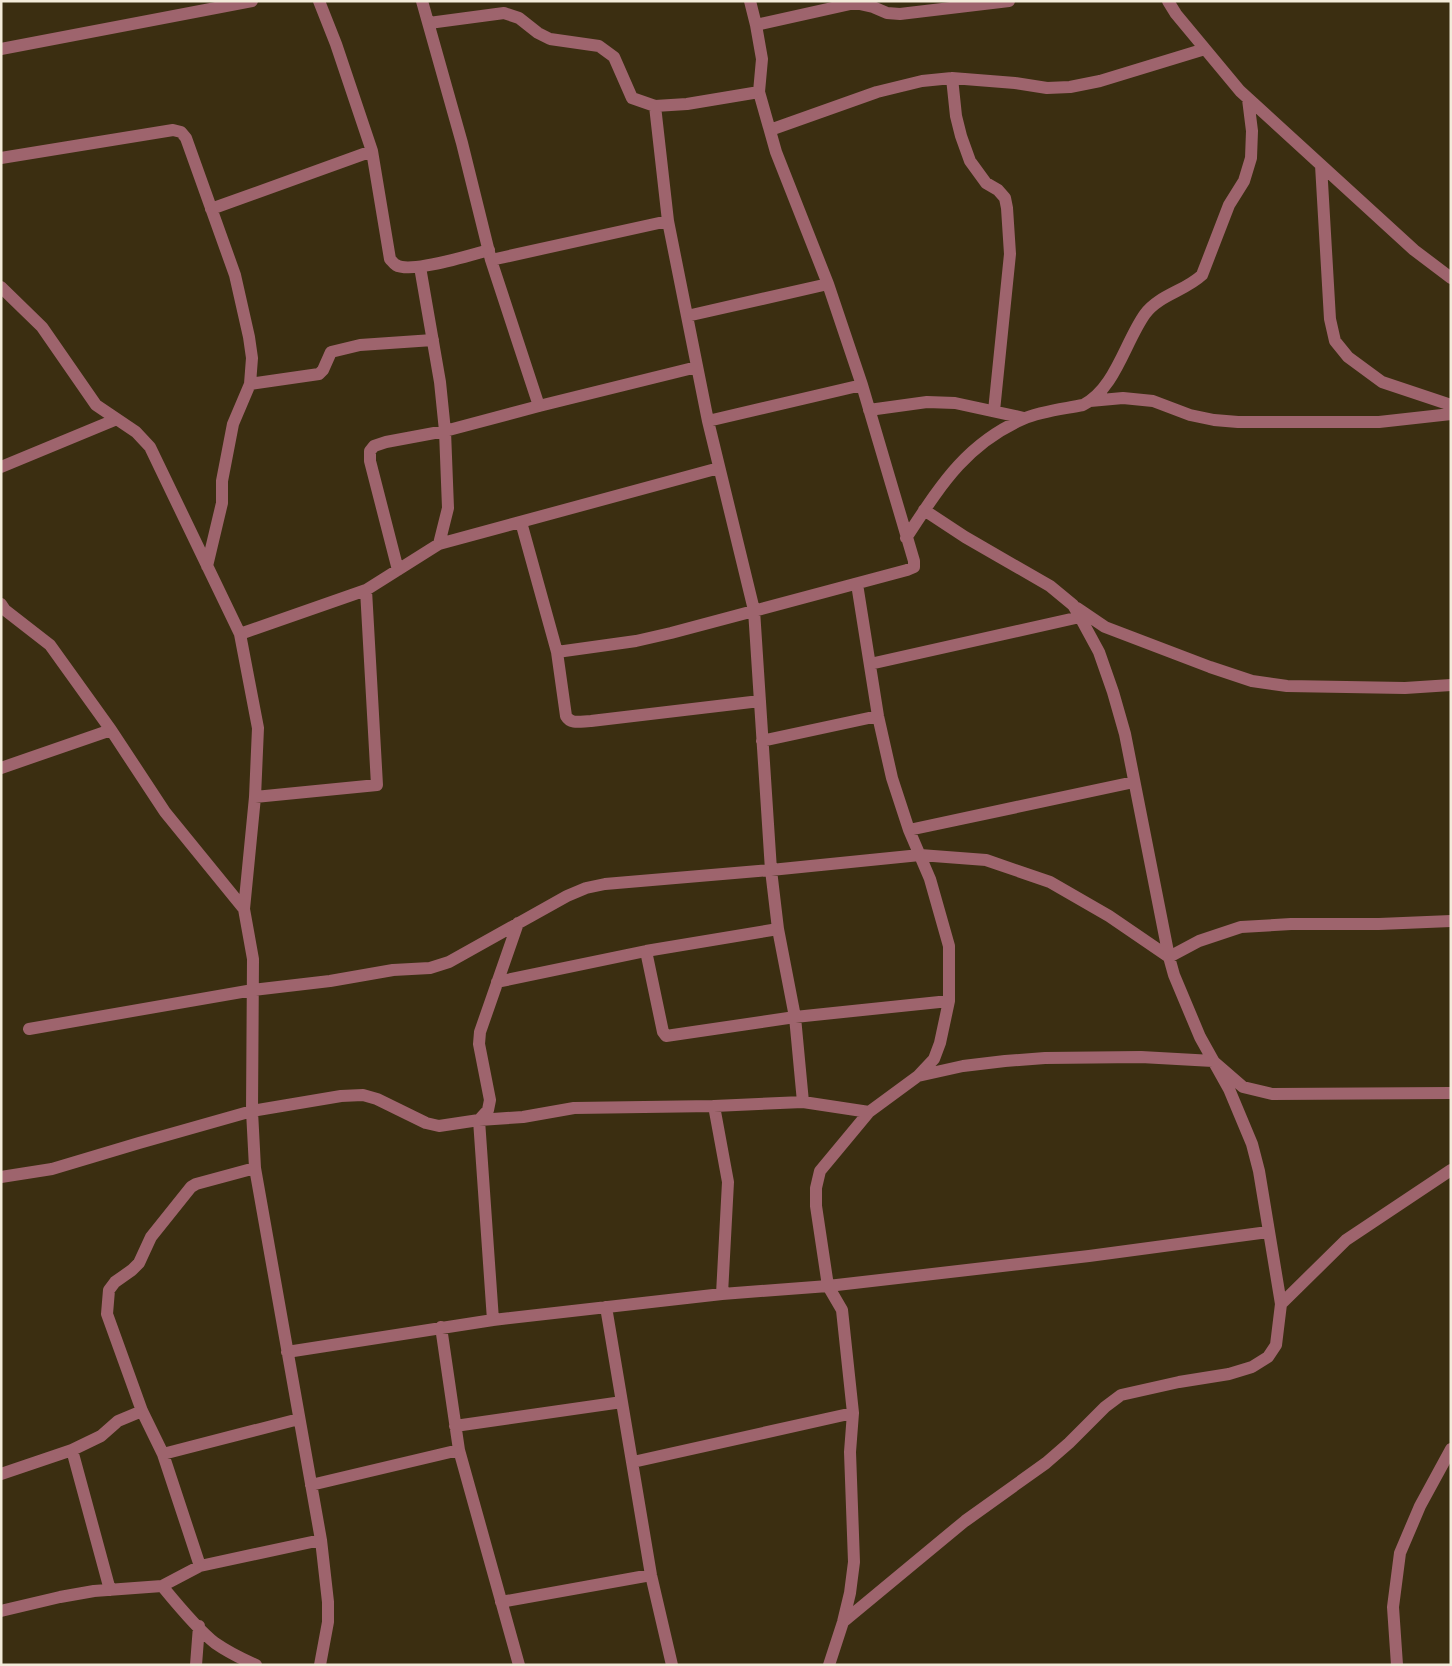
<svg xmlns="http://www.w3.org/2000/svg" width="1452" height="1666" viewBox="0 0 1452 1666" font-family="'Alegreya Sans',sans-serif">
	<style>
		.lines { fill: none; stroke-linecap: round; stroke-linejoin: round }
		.minor { stroke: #9e646d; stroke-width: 12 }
	</style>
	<rect width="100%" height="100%" fill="#3b2e11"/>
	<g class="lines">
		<path class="minor" d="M319,1L336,44L372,151L390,259C392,261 393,263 396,265C411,274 470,255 489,250
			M422,1L462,143L491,260L539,406
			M1168,1L1176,14L1240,91L1414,250L1451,278
			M429,23L504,13L519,18L538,33L550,39L599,46L614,57L632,98L655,106L687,104L759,92
			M756,25L855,3L873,7L887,13L900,14L1009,1
			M1,49L252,1
			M952,78L956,116L961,136L970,161L986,183L998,190L1005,198L1007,208L1010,254L994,411
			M655,106L668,221L708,421L754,610L771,870L778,929L795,1017L803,1102
			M770,130L877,92L922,81L952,78L1015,83L1047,88L1070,87L1100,81L1205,49
			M1,158L173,130L181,132L186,138L235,275L249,337L252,358L250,384L233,424L222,481V503L207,566
			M1321,165L1330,319L1335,341L1348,357L1382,382L1451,405
			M211,209L372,151
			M491,260L668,221
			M420,267L440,382L445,431L448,508L439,544
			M1,287L42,327L96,405L136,432L150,447L240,634L258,728L255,797L244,909
			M687,316L828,284
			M250,384L319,374L323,370L331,352L360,345L433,340
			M1090,401L1123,398L1153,401L1190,415L1214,420L1238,422H1379L1451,414
			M869,410L927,402L955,403L1024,418
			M708,421L862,385
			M1,467L117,419
			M521,522L557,652L566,716C571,725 582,721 591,721L760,701
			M906,538C939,488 965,444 1023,419C1041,411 1063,409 1083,405C1115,389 1125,342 1145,314C1159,295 1185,291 1202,275L1229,205L1244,181L1251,158L1252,131L1248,99
			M398,570L370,461V451L374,446L386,442L445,431L539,406L697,367
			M1,604L5,610L50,645L111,730L165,812L244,909L253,959L252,1111L255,1168L321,1540L328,1602V1622L320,1665
			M1077,608L1105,627L1210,667L1252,681L1287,686L1405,688L1451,685
			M240,634L366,590L439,544L719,468
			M557,652L636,641L671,633L907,570L914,567V561L862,385L828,284L776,152L759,92L762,59L756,25L750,1
			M870,664L1080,617
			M762,741L878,716
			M1,768L111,730
			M255,797L377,785L366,590
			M909,830L1134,782
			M646,951L663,1032L666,1036L795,1017L949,1001
			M497,982L646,951L778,929
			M29,1029L253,990L330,981L393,970L430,968L449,962L567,896L586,888L605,884L771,870L920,855L986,860L1050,882L1109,916L1169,957L1199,941L1241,927L1291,924H1379L1451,921
			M918,1076L963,1066L1005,1061L1045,1058L1141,1057L1213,1061L1243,1087L1272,1094L1451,1093
			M714,1106L728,1182L722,1294
			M1,1177L52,1169L139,1143L252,1111L341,1096L363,1095L377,1099L426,1123L439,1126L479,1120L523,1117L574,1108L714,1106L803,1102L869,1112
			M1281,1304L1346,1240L1451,1170
			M606,1307L651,1575L672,1665
			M493,1320L479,1120L488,1110L490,1100L479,1044L480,1032L518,923
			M441,1327L459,1450L519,1665
			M287,1352L493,1320L722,1294L828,1286L1089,1256L1268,1232
			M455,1426L622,1402
			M72,1450L110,1590
			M163,1454L299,1419
			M633,1462L853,1413
			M1,1474L72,1450L101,1436L118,1421L142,1411
			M311,1485L459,1450
			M200,1566L163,1454L142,1411L107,1314L109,1290L115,1282L132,1270L139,1263L151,1237L191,1187L196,1184L255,1168
			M162,1586L200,1566L321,1540
			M501,1602L651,1575
			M1,1611L60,1597L94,1591L162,1586C176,1603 198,1630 215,1643C228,1652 242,1659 256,1665
			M843,1622L965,1521L1046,1463L1069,1443L1105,1407L1121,1395L1179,1382L1229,1374L1252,1367L1268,1357L1276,1345L1281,1304L1259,1171L1252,1144L1229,1089L1200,1037L1174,975L1169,957L1125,734L1113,692L1099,652L1080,617L1073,605L1050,586L965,537L924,510
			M196,1665L199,1626
			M829,1665L843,1622L850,1593L854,1562L850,1452L853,1413L842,1310L828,1286L816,1206V1188L820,1171L869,1112L918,1076L934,1059L940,1043L949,1001V946L930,879L909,830L892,778L878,716L857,584
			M1397,1665L1393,1607L1400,1553L1420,1506L1451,1449"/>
	</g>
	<rect width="1452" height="1666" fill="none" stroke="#f3ebda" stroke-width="5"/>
</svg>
